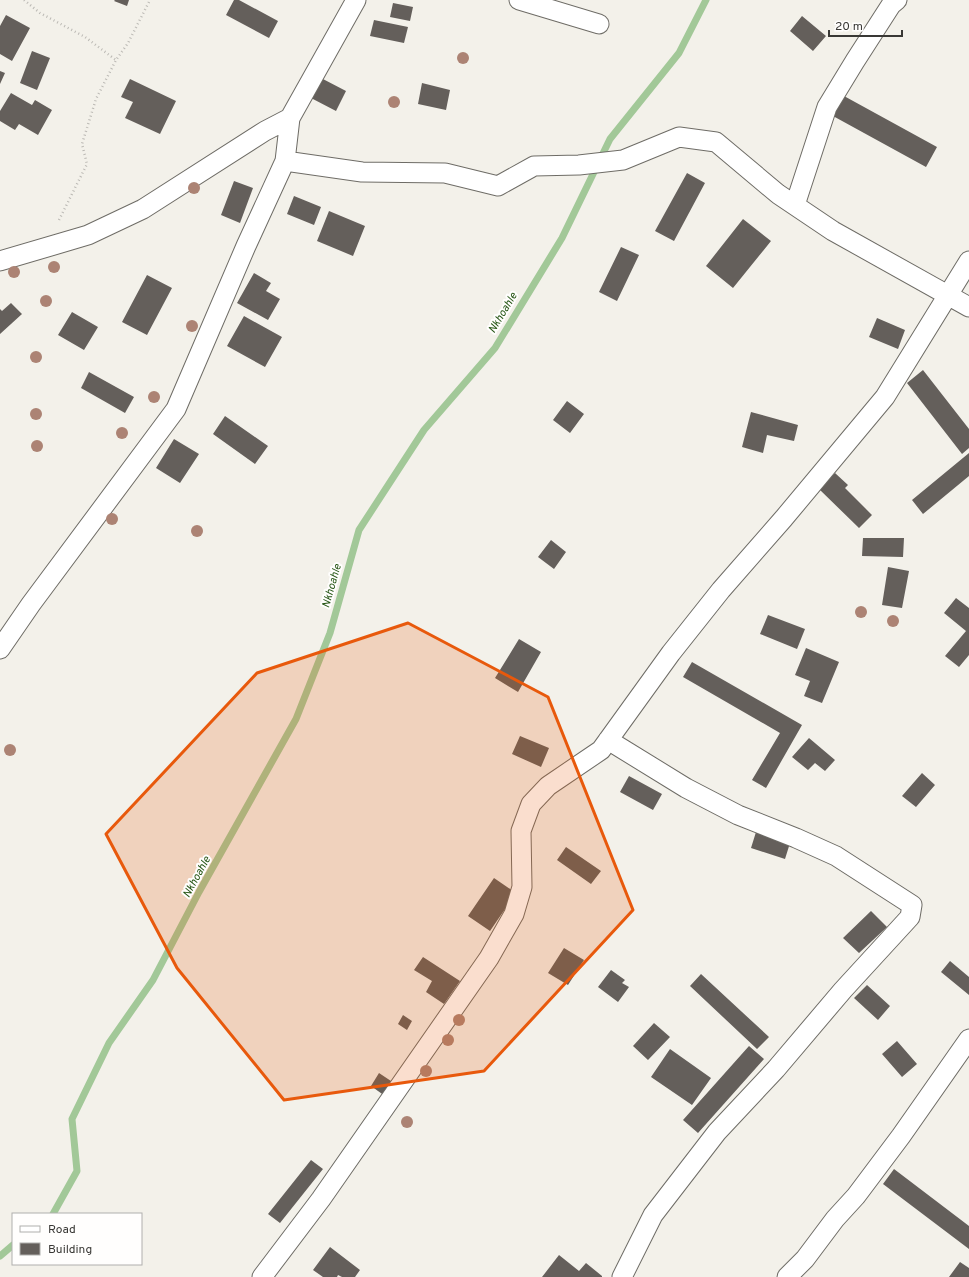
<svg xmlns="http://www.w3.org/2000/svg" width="969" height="1277" viewBox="0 0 969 1277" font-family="Overpass,sans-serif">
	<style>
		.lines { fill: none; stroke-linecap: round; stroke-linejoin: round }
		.stream { stroke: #a2c898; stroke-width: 7 }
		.building { fill: #645f5b }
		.street-casing { stroke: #6e6c66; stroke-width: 21 }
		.path { stroke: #bbb9b4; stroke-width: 2.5; stroke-dasharray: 1 3; stroke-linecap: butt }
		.street { stroke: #fff; stroke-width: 19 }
		.tree { fill: #ac8374 }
		.marked { fill: #e8590c; fill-opacity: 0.2; stroke: #e8590c; stroke-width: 3; stroke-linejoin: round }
		.labels { text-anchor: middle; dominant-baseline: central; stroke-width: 4; stroke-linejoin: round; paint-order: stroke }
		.water-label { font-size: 11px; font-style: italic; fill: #245413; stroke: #fffefd }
	</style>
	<rect width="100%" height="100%" fill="#f3f1ea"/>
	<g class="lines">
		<path class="stream" d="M53,1214L77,1171L72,1119L109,1043L153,980L199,892L296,719L330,633L359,530L424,430L495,348L562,238L610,139L679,53L706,0
			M0,1256L13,1245"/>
	</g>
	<path class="building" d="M115,0H129L127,6L114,1Z
		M234,0H239L278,21L269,38L226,15Z
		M393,3L413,7L410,21L390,17Z
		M6,15L30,28L12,61L0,54V26Z
		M802,16L826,36L813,51L790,31Z
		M374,20L408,27L404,43L370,36Z
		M32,51L50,58L37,90L20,83Z
		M0,71L5,73L0,84Z
		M321,78L346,91L336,111L311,98Z
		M130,79L176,101L160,134L125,118L133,102L121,97Z
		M422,83L450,90L446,110L418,104Z
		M11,93L32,105L35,100L52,110L38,135L19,124L15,130L0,121V111Z
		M844,96L937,147L926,167L833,116Z
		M687,173L705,183L674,241L655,231Z
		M234,181L253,188L240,223L221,215Z
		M294,196L321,207L314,225L287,214Z
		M329,211L365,226L353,256L317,241Z
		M743,219L771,241L733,288L706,266Z
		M621,247L639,255L617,301L599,292Z
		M254,273L271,283L266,291L280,299L268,320L237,303Z
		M147,275L172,288L147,335L122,322Z
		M11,303L22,314L0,334V309L2,311Z
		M72,312L98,327L84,350L58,335Z
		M244,316L282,337L265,367L227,346Z
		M877,318L905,330L898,349L869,337Z
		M923,370L969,429V448L962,454L907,383Z
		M89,372L134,397L125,413L81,388Z
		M567,401L584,414L570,433L553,420Z
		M751,412L798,425L794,441L767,435L763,453L742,447Z
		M225,416L268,446L255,464L213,434Z
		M174,439L199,454L180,483L156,468Z
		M969,453V476L923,514L912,500Z
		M835,473L848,485L845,488L872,515L859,528L819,489Z
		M863,538H904L903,557L862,556Z
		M551,540L566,552L554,569L538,557Z
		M888,567L909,571L902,608L882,605Z
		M956,598L969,608V655L959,667L945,656L966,631L944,613Z
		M768,615L805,629L797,649L760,634Z
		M519,639L541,652L518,692L495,678Z
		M806,648L839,662L822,703L804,696L810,681L795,675Z
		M692,662L802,725L766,788L752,780L780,733L683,677Z
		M520,736L549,748L541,767L512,754Z
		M809,738L835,760L825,771L815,763L808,770L792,757Z
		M922,773L935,785L916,807L902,796Z
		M629,776L662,794L653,810L620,792Z
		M756,832L790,843L785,859L751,848Z
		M566,847L601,871L591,884L557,860Z
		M494,878L516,893L490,931L468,916Z
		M871,911L887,927L859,953L843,938Z
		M564,948L584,960L568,985L548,973Z
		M423,957L460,981L444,1004L426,992L432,981L414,970Z
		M950,961L969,977V995L941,972Z
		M611,970L625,980L622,983L629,987L618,1002L598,987Z
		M701,974L769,1037L757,1049L690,986Z
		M867,985L890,1006L878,1020L854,998Z
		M403,1015L412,1021L407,1030L398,1024Z
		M654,1023L670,1037L648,1060L633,1046Z
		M897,1041L917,1064L902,1077L882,1054Z
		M749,1046L764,1059L698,1133L683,1120Z
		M670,1049L711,1078L692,1105L651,1077Z
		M379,1073L394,1083L385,1096L371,1086Z
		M311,1160L323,1169L280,1223L268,1214Z
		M894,1169L969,1226V1249L883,1184Z
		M330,1247L360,1270L355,1277H342L338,1275L337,1277H323L313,1270Z
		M559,1255L579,1271L586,1263L602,1276V1277H542Z
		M960,1262L969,1268V1277H949Z"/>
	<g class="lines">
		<g class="street-casing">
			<path id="street" d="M519,0L599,24
				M285,161L362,172L445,173L498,186L534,166L579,165L623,160L679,137L716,142L778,194L833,231L969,307
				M795,205L827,107L855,61L891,5L897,0
				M0,261L88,235L143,209L265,131L290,118L356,0
				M0,649L31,604L176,409L246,246L285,161L290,118
				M608,740L686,788L738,815L796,838L836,856L912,905L910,917L843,990L776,1069L717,1132L653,1215L622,1277
				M262,1277L321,1199L489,958L514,914L522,887L521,831L531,804L548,786L601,750L671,653L721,590L784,518L885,397L969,261
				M787,1277L805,1259L835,1219L856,1196L901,1136L969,1039"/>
		</g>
		<path class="path" d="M24,0L40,13L85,37L116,60
			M59,220L87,164L82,144L96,99L116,60L128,43L150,0"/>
		<use href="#street" class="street"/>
	</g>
	<g class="tree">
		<circle cx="463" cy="58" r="6"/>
		<circle cx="394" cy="102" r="6"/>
		<circle cx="194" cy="188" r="6"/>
		<circle cx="54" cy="267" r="6"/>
		<circle cx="14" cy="272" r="6"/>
		<circle cx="46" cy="301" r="6"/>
		<circle cx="192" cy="326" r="6"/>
		<circle cx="36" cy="357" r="6"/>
		<circle cx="154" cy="397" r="6"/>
		<circle cx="36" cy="414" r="6"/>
		<circle cx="122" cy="433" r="6"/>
		<circle cx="37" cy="446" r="6"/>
		<circle cx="112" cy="519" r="6"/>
		<circle cx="197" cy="531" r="6"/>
		<circle cx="861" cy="612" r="6"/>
		<circle cx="893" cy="621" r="6"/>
		<circle cx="10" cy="750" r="6"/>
		<circle cx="459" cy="1020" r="6"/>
		<circle cx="448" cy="1040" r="6"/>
		<circle cx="426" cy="1071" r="6"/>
		<circle cx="407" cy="1122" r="6"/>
	</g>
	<path class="marked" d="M408,623L548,697L633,910L484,1071L284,1100L177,968L106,834L257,673Z"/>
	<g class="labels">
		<g class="water-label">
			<text transform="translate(503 313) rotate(-59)">Nkhoahle</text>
			<text transform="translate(332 586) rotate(-74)">Nkhoahle</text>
			<text transform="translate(197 877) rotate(-61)">Nkhoahle</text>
		</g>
	</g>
	<rect x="12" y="1213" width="130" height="52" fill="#fffefd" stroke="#b0afad"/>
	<rect x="20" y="1226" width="20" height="6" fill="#ffffff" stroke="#b0afad"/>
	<text x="48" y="1233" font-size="12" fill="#393835">Road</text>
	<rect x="20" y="1243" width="20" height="12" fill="#645f5b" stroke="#b0afad"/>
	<text x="48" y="1253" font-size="12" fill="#393835">Building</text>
	<path d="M829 30v6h73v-6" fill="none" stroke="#393835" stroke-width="2"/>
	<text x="835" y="30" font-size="12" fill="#393835" stroke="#fffefd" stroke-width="3" paint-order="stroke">20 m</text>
</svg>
